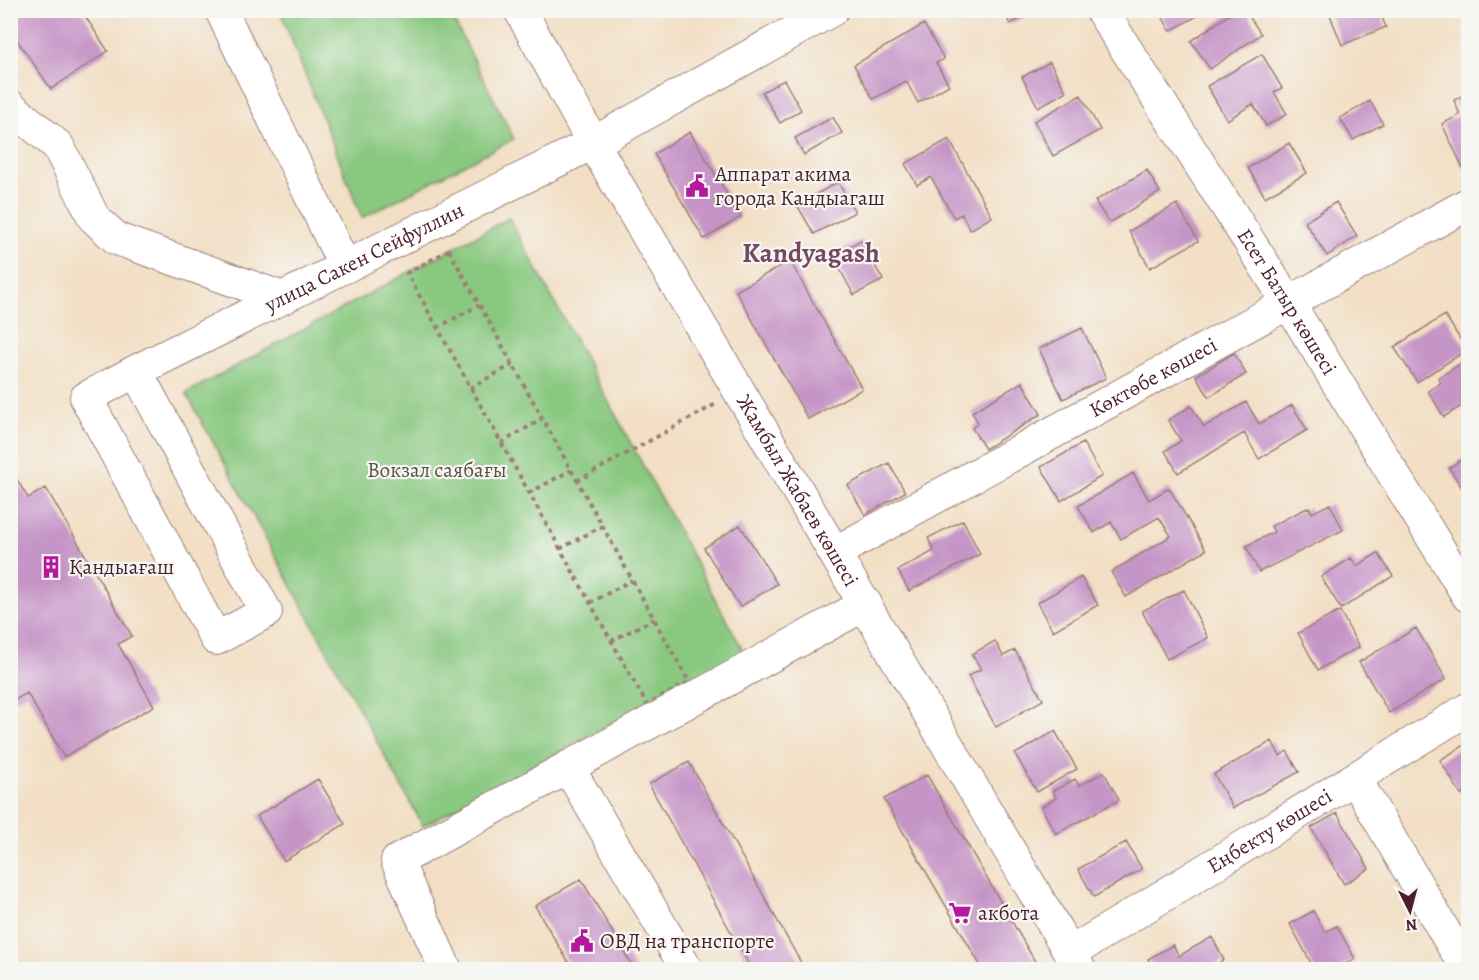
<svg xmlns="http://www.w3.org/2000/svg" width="1479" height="980" viewBox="0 0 1479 980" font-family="Alegreya,serif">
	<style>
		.green { fill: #88c87f; stroke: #697455; stroke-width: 1.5 }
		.building { fill: #c695c7 }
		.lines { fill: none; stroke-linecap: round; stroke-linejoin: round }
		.minor-casing { stroke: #9e7f78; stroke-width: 34 }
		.path { stroke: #9e7f78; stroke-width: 4; stroke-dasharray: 4.5 4.5; stroke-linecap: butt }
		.minor { stroke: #fff; stroke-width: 32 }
		.labels { text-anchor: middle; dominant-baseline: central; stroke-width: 4.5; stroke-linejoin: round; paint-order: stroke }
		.poi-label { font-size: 21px; fill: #4a1f2b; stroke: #f6f6f2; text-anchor: start }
		.street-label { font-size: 21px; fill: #4a1f2b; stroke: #f6f6f2 }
		.park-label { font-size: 21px; fill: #5d5244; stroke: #f6f6f2 }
		.district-label { font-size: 27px; font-weight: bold; fill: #754862; stroke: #f6f6f2 }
	</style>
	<rect width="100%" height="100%" fill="#f6f6f2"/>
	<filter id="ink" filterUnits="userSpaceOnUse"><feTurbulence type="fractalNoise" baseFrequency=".0167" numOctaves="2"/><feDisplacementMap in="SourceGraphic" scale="12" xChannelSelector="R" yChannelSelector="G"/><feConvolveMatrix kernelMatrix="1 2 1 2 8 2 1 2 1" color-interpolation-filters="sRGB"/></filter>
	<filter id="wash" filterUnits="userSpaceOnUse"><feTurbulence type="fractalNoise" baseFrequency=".008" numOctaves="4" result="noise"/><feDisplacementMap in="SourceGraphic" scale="24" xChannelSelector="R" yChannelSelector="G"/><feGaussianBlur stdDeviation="1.35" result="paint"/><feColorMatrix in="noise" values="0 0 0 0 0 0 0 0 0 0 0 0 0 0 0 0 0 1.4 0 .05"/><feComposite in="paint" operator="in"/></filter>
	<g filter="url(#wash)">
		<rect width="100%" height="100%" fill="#f2dfc5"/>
		<path class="green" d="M280,11H449L514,139L362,218Z
			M509,218L744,652L423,826L186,393Z"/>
		<g id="blocks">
			<path class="building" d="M10,10H81L108,51L51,89L10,30Z
				M1003,10H1039L1010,24Z
				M1159,10H1208L1170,31Z
				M1236,10H1245L1261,34L1210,69L1191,41Z
				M1328,10H1379L1386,27L1342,45Z
				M924,24L944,59L936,63L949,85L918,103L906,81L873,99L854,65Z
				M1262,54L1282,88L1274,92L1287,114L1266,126L1253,104L1227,120L1207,86Z
				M1050,62L1066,92L1038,107L1022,77Z
				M784,80L801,110L780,123L762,92Z
				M1468,93V165L1463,168L1442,124L1460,115L1454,100Z
				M1081,95L1100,130L1053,156L1034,121Z
				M1370,101L1383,124L1353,140L1340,118Z
				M833,117L842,133L804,155L795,138Z
				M690,132L741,217L704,239L654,154Z
				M949,139L992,217L970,230L962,214L954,218L931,177L917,185L905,164Z
				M1289,143L1307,173L1265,197L1248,168Z
				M1147,170L1160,192L1109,223L1095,201Z
				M838,182L855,212L814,234L797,205Z
				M1336,202L1357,236L1327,256L1305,222Z
				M1177,204L1198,241L1150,268L1129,231Z
				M861,240L883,280L854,295L832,255Z
				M790,261L862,389L808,419L736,291Z
				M1445,315L1467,350L1417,382L1394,347Z
				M1082,328L1106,378L1063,399L1039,349Z
				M1234,353L1246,374L1209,397L1196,376Z
				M1468,359V402L1444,417L1428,391L1441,383L1438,378Z
				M1022,382L1041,414L985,449L972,428L978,423L972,412Z
				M1246,402L1259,424L1292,405L1307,430L1259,459L1244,433L1178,473L1165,451L1181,441L1168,420L1191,406L1204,427Z
				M1083,443L1102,476L1061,501L1041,467Z
				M1468,455V497L1449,468Z
				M889,463L905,492L865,515L848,485Z
				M10,468L28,498L46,488L132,636L118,644L154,706L64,757L27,693L10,703Z
				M1133,473L1149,500L1169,488L1206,550L1126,597L1111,572L1171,536L1159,517L1121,539L1111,522L1094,533L1078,506Z
				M1330,504L1343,530L1259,572L1246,546L1274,532L1271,526L1309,507L1312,513Z
				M963,520L980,554L909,591L898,570L934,551L928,538Z
				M740,525L777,584L740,607L704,548Z
				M1378,553L1393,576L1341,609L1321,577L1351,558L1357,566Z
				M1081,577L1098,605L1053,631L1037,603Z
				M1184,590L1208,638L1167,659L1142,611Z
				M1340,611L1359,647L1318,670L1298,633Z
				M1416,628L1446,679L1389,713L1359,662Z
				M995,641L1003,656L1015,650L1043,700L996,727L968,676L981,669L972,654Z
				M1055,731L1077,769L1037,792L1015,754Z
				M1272,741L1280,756L1287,751L1299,772L1233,808L1214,774Z
				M1468,743V790L1461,795L1440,760Z
				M689,762L805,970H752L649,784Z
				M1104,772L1119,800L1056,834L1041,807L1056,798L1053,791L1075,779L1079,786Z
				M927,775L1040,970H983L884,799Z
				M318,779L345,824L284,861L257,816Z
				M1337,813L1369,869L1344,884L1311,828Z
				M1126,842L1142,869L1094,897L1078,869Z
				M581,879L635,970H573L535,906Z
				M1313,911L1325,932L1337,926L1355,959L1336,970H1315L1290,924Z
				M1212,937L1224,960L1207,970H1154L1148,959L1173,945L1179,956Z"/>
		</g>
	</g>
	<g filter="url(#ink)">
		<use href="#blocks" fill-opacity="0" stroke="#9e7f78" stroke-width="1.5"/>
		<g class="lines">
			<g class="minor-casing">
				<g id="minor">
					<path d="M221,10L345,267"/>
					<path id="s1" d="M520,10L593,143L1080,970"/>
					<path id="s2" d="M1101,10L1288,302L1468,596"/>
					<path d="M10,106L58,146L94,218L117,239L283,298"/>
					<path id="s3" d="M136,371L593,143L832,10"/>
					<path d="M136,371L266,612L216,639L86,398Z"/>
					<path id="s4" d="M836,552L1468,204"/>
					<path d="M568,767L687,970"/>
					<path d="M1356,780L1467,970"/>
					<path id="s5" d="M1070,953L1468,709"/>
					<path d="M446,970L397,861L866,604"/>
				</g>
			</g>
			<path class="path" d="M449,250L689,682L647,705L407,273Z
				M437,328L479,305
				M470,388L512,365
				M501,443L542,419
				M577,481L716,404
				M529,493L571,470
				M560,549L602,526
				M590,603L632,580
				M611,641L654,619"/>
			<use href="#minor" class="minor"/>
		</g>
	</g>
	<defs>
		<g id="civic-bare" transform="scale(1.8)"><path d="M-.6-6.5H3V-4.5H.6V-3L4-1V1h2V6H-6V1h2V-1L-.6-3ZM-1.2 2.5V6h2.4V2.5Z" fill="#b5179e" stroke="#f6f6f2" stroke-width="2.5" paint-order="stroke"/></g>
		<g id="building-bare" transform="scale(1.8)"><path d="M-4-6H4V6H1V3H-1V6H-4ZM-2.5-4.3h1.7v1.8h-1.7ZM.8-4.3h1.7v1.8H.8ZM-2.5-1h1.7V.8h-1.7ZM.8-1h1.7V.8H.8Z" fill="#b5179e" stroke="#f6f6f2" stroke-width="2.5" paint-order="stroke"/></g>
		<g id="supermarket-bare" transform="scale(1.8)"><path d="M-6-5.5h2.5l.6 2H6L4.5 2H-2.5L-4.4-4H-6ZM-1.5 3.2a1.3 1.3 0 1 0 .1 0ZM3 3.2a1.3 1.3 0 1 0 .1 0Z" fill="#b5179e" stroke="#f6f6f2" stroke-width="2.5" paint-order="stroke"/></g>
	</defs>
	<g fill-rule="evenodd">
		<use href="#civic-bare" x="697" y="186"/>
		<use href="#building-bare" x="51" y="567"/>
		<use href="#supermarket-bare" x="960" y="913"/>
		<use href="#civic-bare" x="582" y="941"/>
	</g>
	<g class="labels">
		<g class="poi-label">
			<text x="715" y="174">Аппарат акима<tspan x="715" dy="24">города Кандыагаш</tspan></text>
			<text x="69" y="567">Қандыағаш</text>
			<text x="978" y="913">акбота</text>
			<text x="600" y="941">ОВД на транспорте</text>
		</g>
		<g class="street-label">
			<text stroke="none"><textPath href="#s3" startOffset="255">улица Сакен Сейфуллин</textPath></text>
			<text stroke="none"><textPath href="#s2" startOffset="346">Есет Батыр көшесі</textPath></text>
			<text stroke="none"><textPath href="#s4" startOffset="362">Көктөбе көшесі</textPath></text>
			<text stroke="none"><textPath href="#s1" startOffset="555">Жамбыл Жабаев көшесі</textPath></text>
			<text stroke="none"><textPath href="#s5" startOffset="234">Еңбекту көшесі</textPath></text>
		</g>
		<g class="park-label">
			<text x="437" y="470">Вокзал саябағы</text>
		</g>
		<g class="district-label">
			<text x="811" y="253">Kandyagash</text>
		</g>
	</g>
	<rect width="1479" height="980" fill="none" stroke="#f6f6f2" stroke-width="36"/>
	<g transform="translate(1410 911) rotate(174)" stroke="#f6f6f2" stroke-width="4.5" paint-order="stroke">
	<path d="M0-4.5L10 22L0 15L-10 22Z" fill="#4a1f2b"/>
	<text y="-9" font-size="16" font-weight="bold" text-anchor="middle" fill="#4a1f2b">N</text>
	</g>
</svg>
